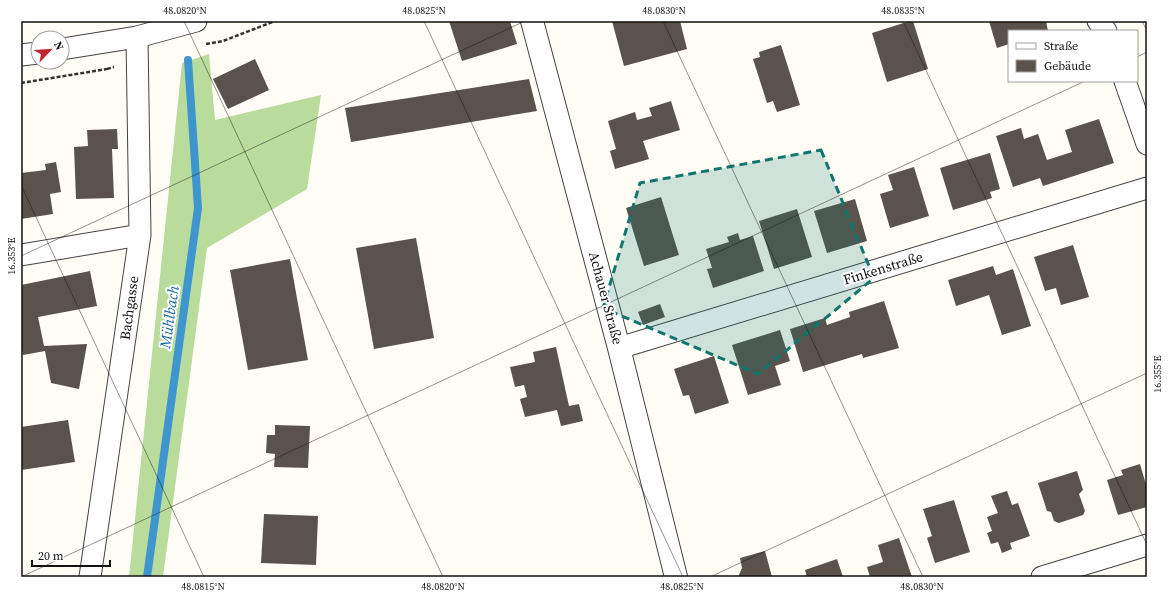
<svg xmlns="http://www.w3.org/2000/svg" width="1168" height="598" viewBox="0 0 1168 598" font-family="'Source Serif 4',serif">
	<style>
		.forest { fill: #b9dc9c }
		.lines { fill: none; stroke-linecap: round; stroke-linejoin: round }
		.stream { stroke: #3f96cf; stroke-width: 8 }
		.building { fill: #5a524d }
		.minor-casing { stroke: #444; stroke-width: 23 }
		.tertiary-casing { stroke: #444; stroke-width: 24 }
		.path { stroke: #333; stroke-width: 2.5; stroke-dasharray: 4 2; stroke-linecap: butt }
		.minor { stroke: #fff; stroke-width: 21 }
		.tertiary { stroke: #fff; stroke-width: 22 }
		.marked { fill: #0f766e; fill-opacity: 0.2; stroke: #0f766e; stroke-width: 3; stroke-dasharray: 8 5; stroke-linejoin: round }
		.ticks { fill: none; stroke: #111; stroke-width: 1; stroke-opacity: 0.45 }
		.labels { text-anchor: middle; dominant-baseline: central; stroke-width: 4; stroke-linejoin: round; paint-order: stroke }
		.street-label { font-size: 14px; fill: #111; stroke: #fff }
		.water-label { font-size: 15px; font-style: italic; fill: #1768a6; stroke: #fff }
		.neatline { fill: none; stroke: #111; stroke-width: 1.5 }
		.ticks-label { font-size: 10px; text-anchor: middle; fill: #111 }
	</style>
	<rect width="100%" height="100%" fill="#fffdf5"/>
	<path class="forest" d="M209,54L215,120L321,95L307,189L207,248L163,577H129L182,63Z"/>
	<g class="lines">
		<path class="stream" d="M147,577L198,208L188,60"/>
	</g>
	<path class="building" d="M449,21H510L517,44L462,61Z
		M612,21H680L687,49L624,66Z
		M910,21H913L928,69L887,82L872,33Z
		M989,21H1046L1048,31H1009V44L997,48Z
		M781,45L800,105L777,112L773,101L767,103L753,59L760,57L759,52Z
		M255,59L269,90L228,109L213,79Z
		M529,79L537,111L351,142L345,108Z
		M671,101L680,130L643,141L649,159L615,169L610,151L616,149L608,121L635,112L637,120L652,116L649,108Z
		M1099,119L1114,163L1043,186L1040,178L1013,187L996,136L1021,128L1024,139L1038,134L1047,160L1072,152L1065,130Z
		M117,129L118,149H112L114,198L76,199L74,147L88,146L87,130Z
		M990,153L1000,189L990,192L992,198L953,210L940,168Z
		M56,162L61,192L50,194L53,214L21,219V173L46,170L45,164Z
		M914,167L929,216L890,228L880,194L893,190L888,175Z
		M661,197L679,255L644,266L626,208Z
		M855,199L867,241L827,253L814,211Z
		M797,209L812,257L774,269L759,221Z
		M738,233L740,240L753,236L764,271L713,288L707,269L712,268L706,249L729,242L727,237Z
		M416,238L434,338L374,349L356,248Z
		M1073,245L1089,297L1061,305L1056,288L1045,291L1034,257Z
		M290,259L308,360L248,370L230,270Z
		M993,266L996,275L1013,269L1031,326L1002,335L989,295L956,306L948,280Z
		M90,271L97,306L38,317L44,346L87,344L79,389L51,383L45,351L23,355L21,345V285Z
		M884,301L899,348L863,358L862,354L803,372L790,329L825,318L827,325L850,317L849,312Z
		M660,304L665,317L643,325L638,312Z
		M780,330L790,361L775,366L781,385L748,395L732,345Z
		M556,347L569,406L579,404L583,421L561,426L557,410L525,417L520,399L527,397L524,385L515,387L510,367L535,362L533,352Z
		M714,356L729,403L695,414L689,395L683,396L674,369Z
		M68,420L75,462L21,470V427Z
		M275,425L310,426L308,468L274,467L275,454L266,453L267,435H275Z
		M1140,464L1147,488V507L1118,515L1107,480L1123,475L1121,470Z
		M1077,471L1083,490L1079,494L1085,511L1083,515L1059,523L1054,521L1051,512L1047,511L1038,483Z
		M1007,491L1012,505L1018,503L1030,536L1010,543L1012,549L1002,553L998,542L991,544L987,533L992,531L987,517L998,513L991,496Z
		M954,500L970,552L935,563L927,538L932,536L923,509Z
		M264,514L318,516L316,565L261,563Z
		M899,538L912,577H870L867,567L883,562L878,545Z
		M765,551L772,577H738L742,568L740,558Z
		M837,559L843,577H807L805,570Z"/>
	<g class="lines">
		<g class="minor-casing">
			<path id="minor" d="M1098,21L1106,31
				M62,49L137,37L196,21
				M21,55L38,53
				M1125,81L1147,144
				M21,255L140,235
				M619,348L1147,188
				M90,577L140,235L137,37
				M1042,577L1147,545"/>
		</g>
		<g class="tertiary-casing">
			<path id="tertiary" d="M532,21L619,348L676,577"/>
		</g>
		<path class="path" d="M206,44L223,41L275,21
			M107,69L114,67
			M21,83L107,69"/>
		<use href="#minor" class="minor"/>
		<use href="#tertiary" class="tertiary"/>
	</g>
	<path class="marked" d="M821,150L874,278L758,374L603,308L640,183Z"/>
	<path class="ticks" d="M184,21L443,577M424,21L683,577M663,21L923,577M903,21L1147,545M1142,21L1147,31M1137,57L1147,52M21,185L204,577M21,256L525,21M21,577L1085,81M710,577L1147,373"/>
	<g class="labels">
		<g class="street-label">
			<text transform="translate(883 268) rotate(-17)">Finkenstraße</text>
			<text transform="translate(606 298) rotate(75)">Achauer Straße</text>
			<text transform="translate(129 308) rotate(-82)">Bachgasse</text>
		</g>
		<g class="water-label">
			<text transform="translate(169 317) rotate(-82)">Mühlbach</text>
		</g>
	</g>
	<rect width="1168" height="598" fill="none" stroke="#ffffff" stroke-width="44"/>
	<rect x="1008" y="30" width="130" height="52" fill="#ffffff" stroke="#a0a0a0"/>
	<rect x="1016" y="43" width="20" height="6" fill="#ffffff" stroke="#a0a0a0"/>
	<text x="1044" y="50" font-size="12" fill="#111111">Straße</text>
	<rect x="1016" y="60" width="20" height="12" fill="#5a524d" stroke="#a0a0a0"/>
	<text x="1044" y="70" font-size="12" fill="#111111">Gebäude</text>
	<g transform="translate(50 50) rotate(65)"><circle r="19" fill="#ffffff" stroke="#a0a0a0"/>
	<path d="M0-3L7 15L0 10L-7 15Z" fill="#c4262e"/>
	<text y="-6" font-size="11" font-weight="bold" text-anchor="middle" fill="#111111">N</text>
	</g>
	<path d="M32 560v6h78v-6" fill="none" stroke="#111111" stroke-width="2"/>
	<text x="38" y="560" font-size="12" fill="#111111" stroke="#ffffff" stroke-width="3" paint-order="stroke">20 m</text>
	<rect x="22" y="22" width="1124" height="554" class="neatline"/>
	<g class="ticks-label">
		<text x="185" y="14">48.0820°N</text>
		<text x="424" y="14">48.0825°N</text>
		<text x="664" y="14">48.0830°N</text>
		<text x="903" y="14">48.0835°N</text>
		<text transform="translate(11 256) rotate(-90)" y="4">16.353°E</text>
		<text transform="translate(1157 374) rotate(-90)" y="4">16.355°E</text>
		<text x="203" y="590">48.0815°N</text>
		<text x="443" y="590">48.0820°N</text>
		<text x="682" y="590">48.0825°N</text>
		<text x="922" y="590">48.0830°N</text>
	</g>
</svg>
